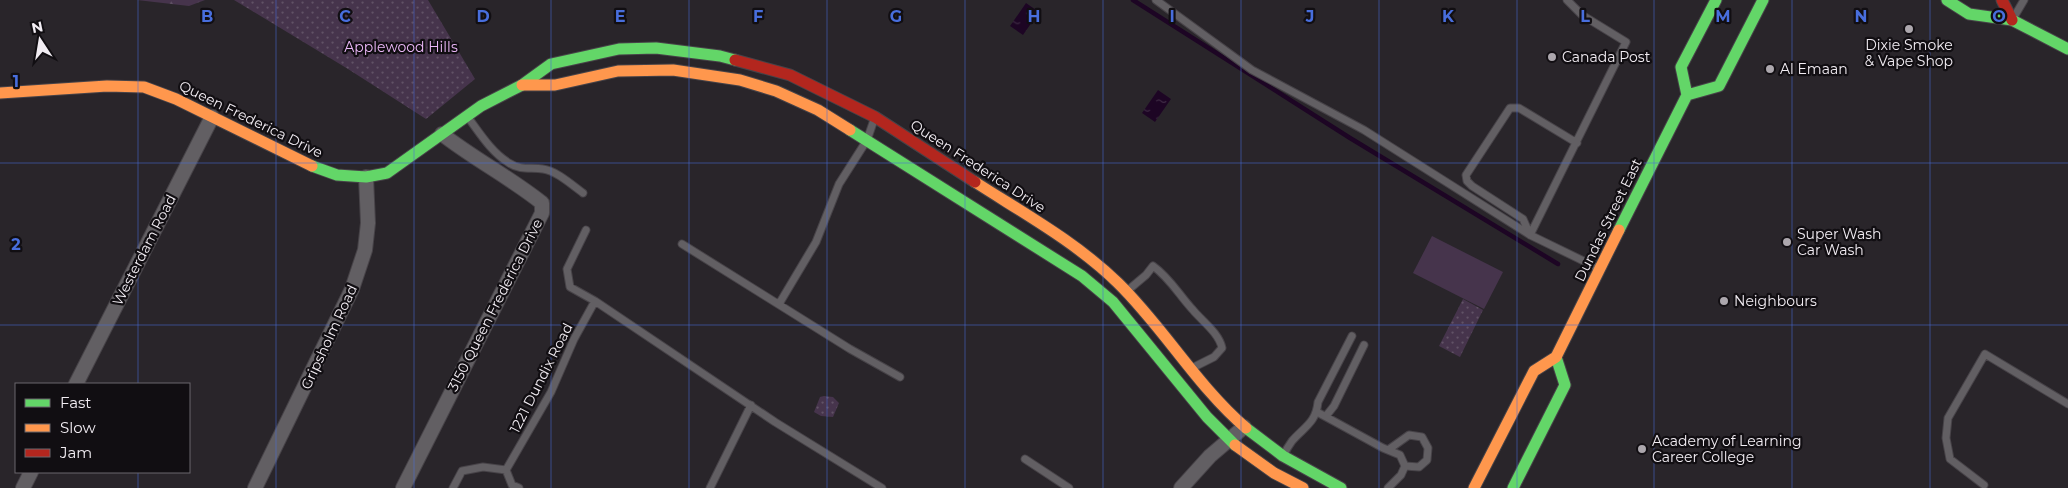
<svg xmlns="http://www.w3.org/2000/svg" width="2068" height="488" viewBox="0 0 2068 488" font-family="Montserrat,sans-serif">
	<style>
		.green { fill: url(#green-dots) }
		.forest { fill: url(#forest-firs) }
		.pitch { fill: #46344c }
		.water { fill: url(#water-ripples) }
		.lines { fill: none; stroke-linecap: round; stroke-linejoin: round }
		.stream { stroke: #1d0524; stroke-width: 4.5 }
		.lane-casing { stroke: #474348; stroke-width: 9 }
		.street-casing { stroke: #474348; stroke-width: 16 }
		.fast-casing { stroke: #474348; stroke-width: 13 }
		.slow-casing { stroke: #474348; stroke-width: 13 }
		.jam-casing { stroke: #474348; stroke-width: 13 }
		.lane { stroke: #625f63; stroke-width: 7 }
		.street { stroke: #625f63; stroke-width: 14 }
		.fast { stroke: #63d668; stroke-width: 11 }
		.slow { stroke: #ff974d; stroke-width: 11 }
		.jam { stroke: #b3261e; stroke-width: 11 }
		.grid { fill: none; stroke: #486edd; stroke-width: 1; stroke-opacity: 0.55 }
		.poi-dot { fill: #aca7ad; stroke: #110e12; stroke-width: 2 }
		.labels { text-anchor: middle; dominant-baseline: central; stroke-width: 4.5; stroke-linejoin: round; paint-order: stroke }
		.poi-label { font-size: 14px; fill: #f2edf3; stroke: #110e12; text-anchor: start }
		.park-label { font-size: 14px; fill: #ecb8f9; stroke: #110e12 }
		.street-label { font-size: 14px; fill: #f2edf3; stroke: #110e12 }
		.grid-label { font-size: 16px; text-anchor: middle; font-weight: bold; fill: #486edd; stroke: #110e12; stroke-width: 4.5; stroke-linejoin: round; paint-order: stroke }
	</style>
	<defs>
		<pattern id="green-dots" width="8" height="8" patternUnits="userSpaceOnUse" patternTransform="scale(1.25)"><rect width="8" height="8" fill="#46344c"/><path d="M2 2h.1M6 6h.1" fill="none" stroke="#615266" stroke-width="1.8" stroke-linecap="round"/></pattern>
		<pattern id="forest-firs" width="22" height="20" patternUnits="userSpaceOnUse" patternTransform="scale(1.25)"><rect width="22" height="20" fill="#46344c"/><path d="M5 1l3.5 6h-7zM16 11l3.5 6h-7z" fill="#615266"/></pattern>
		<pattern id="water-ripples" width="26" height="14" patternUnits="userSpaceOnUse" patternTransform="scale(1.25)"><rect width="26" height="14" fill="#1d0524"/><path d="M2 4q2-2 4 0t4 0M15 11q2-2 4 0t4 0" fill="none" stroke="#3e2a44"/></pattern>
	</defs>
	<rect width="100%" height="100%" fill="#29252a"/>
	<path class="green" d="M234,0H428L475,79L426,119L348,69Z
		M1463,299L1483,310L1460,357L1439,346Z
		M824,396L833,397L839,403L833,417L821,416L814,412L820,397Z"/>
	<path class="forest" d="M137,0H205L189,6Z"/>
	<path class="pitch" d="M1432,236L1503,272L1484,309L1413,273Z"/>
	<path class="water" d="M1026,3L1039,12L1023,35L1010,26Z
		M1158,90L1171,99L1155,122L1142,113Z"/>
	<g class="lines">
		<path class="stream" d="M1133,0L1350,138L1558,264"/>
		<g class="lane-casing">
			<path id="lane" d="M1156,0L1252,70L1364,130L1530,235L1598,268
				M2014,17L2024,0
				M467,116C479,132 491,152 509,163C521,171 531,167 543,169C557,171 572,185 583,193
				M586,230L567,269L570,287L595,301L775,422L882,488
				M1530,235L1626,42L1582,15L1567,0
				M1530,235L1523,219L1472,186L1467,181L1466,175L1510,108H1519L1577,143
				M682,244L850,349L900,377
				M1127,291L1146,275L1153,266C1170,278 1179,295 1193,310C1202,321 1219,333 1222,348L1214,357L1192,368
				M779,304L816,242L839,184L867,140L875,117
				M1317,412L1383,448L1400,455L1405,466
				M1326,416L1334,406L1364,345
				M1284,455C1286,450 1289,445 1292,441C1304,427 1316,423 1318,402L1352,336
				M1025,459L1069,488
				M1984,485L1950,459L1946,438L1948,418L1985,354L2068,404
				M453,488L462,471L483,467L506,470
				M519,488L512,485L506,470L551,392L574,339L595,301
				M710,488L751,405
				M1388,488L1401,475L1405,466L1419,467L1427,460L1428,448L1422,437L1409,435L1388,450"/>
		</g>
		<g class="street-casing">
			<path id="street" d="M76,384L212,117
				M23,488L31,472
				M255,488L352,289L365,250L368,223L366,177
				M403,488L542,213V203C511,178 474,159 442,134
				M1181,488L1210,456L1244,427"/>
		</g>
		<g class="fast-casing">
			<path id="fast" d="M1947,0L1969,14L2012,20L2068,49
				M1687,95L1719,86L1763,0
				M850,130L1082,276L1113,302L1207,417L1235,445
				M312,166L337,175L366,177L387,173L481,106L522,85L551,64L619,49L656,48L720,56L735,60
				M1619,230L1687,95L1681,67L1716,0
				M1246,428L1283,456L1341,488
				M1513,488L1565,385L1556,357"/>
		</g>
		<g class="slow-casing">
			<path id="slow" d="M522,85H555L618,71L673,70L740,80L776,91L818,110L850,130
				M0,93L107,86L144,87L176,99L312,166
				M975,182C1023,213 1076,242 1118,283C1164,328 1197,386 1246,428
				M1235,445L1274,473L1303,488
				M1474,488L1534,371L1556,357L1619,230"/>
		</g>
		<g class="jam-casing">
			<path id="jam" d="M2002,0L2012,20
				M735,60L790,75L875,117L975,182"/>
		</g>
		<use href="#lane" class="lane"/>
		<use href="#street" class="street"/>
		<use href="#fast" class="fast"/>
		<use href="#slow" class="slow"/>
		<use href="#jam" class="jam"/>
	</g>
	<path class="grid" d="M138,0V384M276,0V488M414,0V488M551,0V488M689,0V488M827,0V488M965,0V488M1103,0V488M1241,0V488M1379,0V488M1517,0V488M1654,0V488M1792,0V488M1930,0V488M0,163H2068M0,325H2068M138,472V488"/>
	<g class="poi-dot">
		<circle cx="1909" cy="29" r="5"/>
		<circle cx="1552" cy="57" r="5"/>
		<circle cx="1770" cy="69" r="5"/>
		<circle cx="1787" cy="242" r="5"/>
		<circle cx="1724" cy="301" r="5"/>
		<circle cx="1642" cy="449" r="5"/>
	</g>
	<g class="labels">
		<g class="poi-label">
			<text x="1909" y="45" text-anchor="middle">Dixie Smoke<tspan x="1909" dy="16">&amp; Vape Shop</tspan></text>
			<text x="1562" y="57">Canada Post</text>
			<text x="1780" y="69">Al Emaan</text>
			<text x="1797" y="234">Super Wash<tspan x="1797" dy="16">Car Wash</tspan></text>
			<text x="1734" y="301">Neighbours</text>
			<text x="1652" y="441">Academy of Learning<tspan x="1652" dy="16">Career College</tspan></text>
		</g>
		<g class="park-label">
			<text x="401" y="47">Applewood Hills</text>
		</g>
		<g class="street-label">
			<text transform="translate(251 119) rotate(26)">Queen Frederica Drive</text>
			<text transform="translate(978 166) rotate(33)">Queen Frederica Drive</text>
			<text transform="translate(1608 220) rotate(-64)">Dundas Street East</text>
			<text transform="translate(144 250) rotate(-63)">Westerdam Road</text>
			<text transform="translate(495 305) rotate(-63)">3150 Queen Frederica Drive</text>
			<text transform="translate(329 337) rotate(-65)">Gripsholm Road</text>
			<text transform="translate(541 378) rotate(-63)">1221 Dundix Road</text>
		</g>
	</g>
	<g class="grid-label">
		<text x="207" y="22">B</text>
		<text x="345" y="22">C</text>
		<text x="483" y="22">D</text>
		<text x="620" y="22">E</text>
		<text x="758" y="22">F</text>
		<text x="896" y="22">G</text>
		<text x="1034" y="22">H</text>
		<text x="1172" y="22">I</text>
		<text x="1310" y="22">J</text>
		<text x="1448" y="22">K</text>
		<text x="1585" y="22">L</text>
		<text x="1723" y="22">M</text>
		<text x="1861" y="22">N</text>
		<text x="1999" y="22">O</text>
		<text x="16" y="87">1</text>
		<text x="16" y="250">2</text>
	</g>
	<rect x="15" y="383" width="175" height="90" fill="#110e12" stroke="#6b676c"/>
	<rect x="25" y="399" width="25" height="8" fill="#63d668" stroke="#6b676c"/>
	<text x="60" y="408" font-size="15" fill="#f2edf3">Fast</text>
	<rect x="25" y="424" width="25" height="8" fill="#ff974d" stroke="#6b676c"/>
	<text x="60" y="433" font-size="15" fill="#f2edf3">Slow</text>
	<rect x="25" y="449" width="25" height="8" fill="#b3261e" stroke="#6b676c"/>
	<text x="60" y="458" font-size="15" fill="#f2edf3">Jam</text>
	<g transform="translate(40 40) rotate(348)" stroke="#110e12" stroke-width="4" paint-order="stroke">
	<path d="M0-4L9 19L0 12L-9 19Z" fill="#f2edf3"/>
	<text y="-8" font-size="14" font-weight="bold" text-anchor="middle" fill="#f2edf3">N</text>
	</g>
</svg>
